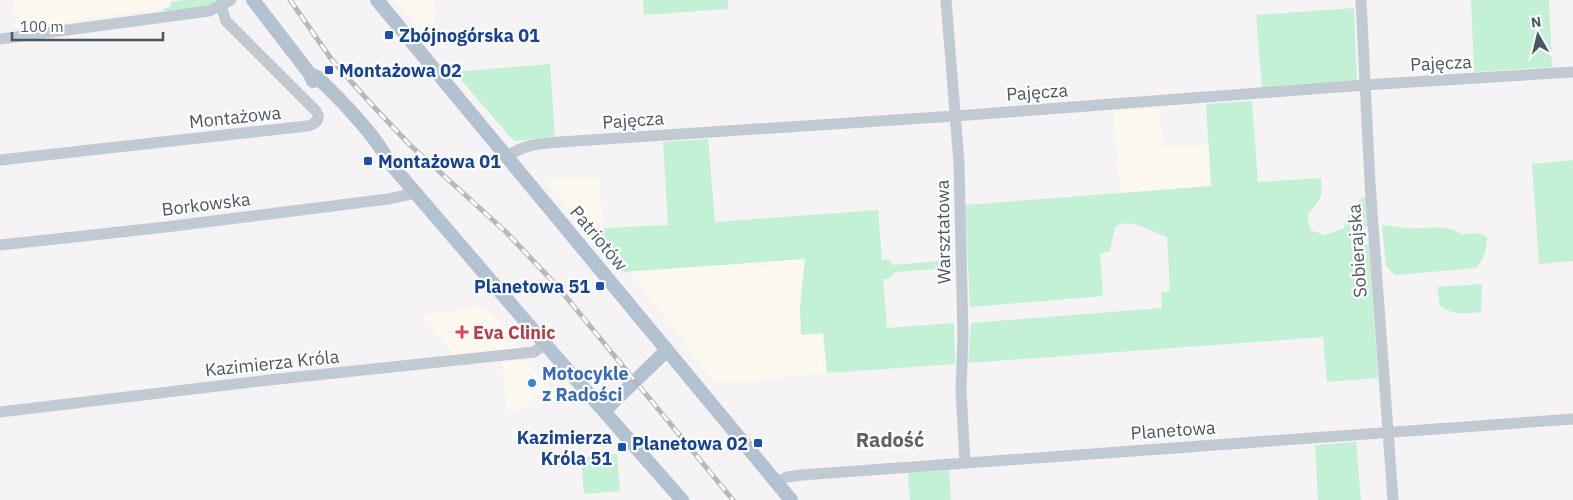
<svg xmlns="http://www.w3.org/2000/svg" width="1573" height="500" viewBox="0 0 1573 500" font-family="'IBM Plex Sans',sans-serif">
	<style>
		.commercial { fill: #fdf9ef }
		.green { fill: #c3f1d5 }
		.lines { fill: none; stroke-linecap: round; stroke-linejoin: round }
		.minor { stroke: #c1cad2; stroke-width: 11 }
		.major { stroke: #b3c2d1; stroke-width: 14 }
		.rail-casing { stroke: #b5b8bd; stroke-width: 5 }
		.rail { stroke: #fff; stroke-width: 3; stroke-dasharray: 9; stroke-linecap: butt }
		.transit-dot { fill: #1a4fb4; stroke: #fff; stroke-width: 2 }
		.health-dot { fill: #e0444e; stroke: #fff; stroke-width: 2 }
		.shop-dot { fill: #3f7fe0; stroke: #fff; stroke-width: 2 }
		.labels { text-anchor: middle; dominant-baseline: central; stroke-width: 4.5; stroke-linejoin: round; paint-order: stroke }
		.transit-label { font-size: 18px; font-weight: bold; fill: #164399; stroke: #fff; text-anchor: start }
		.street-label { font-size: 18px; fill: #4a5661; stroke: #fff }
		.health-label { font-size: 18px; font-weight: bold; fill: #be3a42; stroke: #fff; text-anchor: start }
		.shop-label { font-size: 18px; font-weight: bold; fill: #366cbe; stroke: #fff; text-anchor: start }
		.quarter-label { font-size: 20px; font-weight: bold; fill: #5f6368; stroke: #fff }
	</style>
	<rect width="100%" height="100%" fill="#f5f3f3"/>
	<path class="commercial" d="M13,0H215L210,2L16,28Z
		M395,0H433L435,31L422,32Z
		M1159,108L1163,149L1209,145L1211,186L1120,193L1114,111Z
		M600,178L602,228L586,229L546,181Z
		M805,259L800,307L801,335L823,333L827,373L716,383L684,344L687,343L678,332L628,271Z
		M485,307L521,345L519,350L456,357L423,315Z
		M525,360L548,388L522,409L507,411L502,362Z"/>
	<path class="green" d="M183,0H220L207,6L166,11L161,9L171,7L170,2Z
		M643,0H728V9L644,15Z
		M1471,0H1549L1552,67L1474,72Z
		M1354,8L1357,81L1262,88L1256,15Z
		M550,64L555,137L514,141L454,72Z
		M1252,101L1258,182L1321,178C1321,184 1323,193 1320,198C1313,213 1304,207 1310,230L1325,235L1344,228C1348,214 1353,203 1366,196L1368,226L1355,231L1349,235L1352,241L1362,245H1369L1378,378L1327,382L1323,337L968,363L971,323L1162,308L1161,292L1170,291L1167,237C1151,233 1132,216 1115,227L1110,251L1100,254L1103,296L970,307L965,205L1211,186L1206,104Z
		M708,139L715,222L878,210L882,260L887,259L893,265L953,260V268L895,272L889,279H883L887,328L954,323L955,364L827,373L823,333L801,335L800,307L805,259L624,272L586,229L668,225L663,142Z
		M1573,160V261L1539,264L1532,164Z
		M1382,225C1389,225 1395,227 1402,228C1422,231 1443,221 1462,235C1472,232 1478,232 1487,237C1487,250 1484,258 1476,268L1395,275L1386,266Z
		M1482,284L1481,312C1466,314 1453,315 1440,306L1437,287Z
		M1356,442L1361,500H1318L1315,445Z
		M617,454L620,491L584,494L581,457Z
		M949,470L951,500H910L908,473Z"/>
	<g class="lines">
		<path class="minor" d="M946,0L959,163L963,336L961,390L965,463
			M1361,0L1370,183L1393,500
			M0,39L209,11L231,0
			M507,157C523,144 540,144 560,142L955,116L1365,85L1573,72
			M0,160L307,126C315,124 322,120 316,111L226,21L221,6
			M0,245L166,227L388,199L416,193
			M0,412L269,380L534,352L545,344
			M776,483L787,477L802,475L1573,419"/>
		<path class="major" d="M253,0L310,74L313,81
			M377,0L791,500
			M310,74L317,77C341,100 374,133 389,162L545,344L682,500
			M604,411L667,350"/>
		<g class="rail-casing">
			<path id="rail" d="M290,0L332,60L373,106L410,145L506,232L557,286L733,500"/>
		</g>
		<use href="#rail" class="rail"/>
	</g>
	<g class="transit-dot">
		<rect x="384" y="30" width="10" height="10" rx="2.5"/>
		<rect x="324" y="65" width="10" height="10" rx="2.5"/>
		<rect x="363" y="156" width="10" height="10" rx="2.5"/>
		<rect x="595" y="281" width="10" height="10" rx="2.5"/>
		<rect x="753" y="438" width="10" height="10" rx="2.5"/>
		<rect x="617" y="442" width="10" height="10" rx="2.5"/>
	</g>
	<path class="health-dot" d="M459.5 324.5h5v5h5v5h-5v5h-5v-5h-5v-5h5z"/>
	<circle class="shop-dot" cx="532" cy="383" r="5"/>
	<g class="labels">
		<g class="transit-label">
			<text x="399" y="35">Zbójnogórska 01</text>
			<text x="339" y="70">Montażowa 02</text>
			<text x="378" y="161">Montażowa 01</text>
			<text x="590" y="286" text-anchor="end">Planetowa 51</text>
			<text x="612" y="437" text-anchor="end">Kazimierza<tspan x="612" dy="21">Króla 51</tspan></text>
			<text x="748" y="443" text-anchor="end">Planetowa 02</text>
		</g>
		<g class="street-label">
			<text transform="translate(1441 63) rotate(-3)">Pajęcza</text>
			<text transform="translate(1037 92) rotate(-4)">Pajęcza</text>
			<text transform="translate(235 117) rotate(-6)">Montażowa</text>
			<text transform="translate(633 120) rotate(-4)">Pajęcza</text>
			<text transform="translate(206 204) rotate(-7)">Borkowska</text>
			<text transform="translate(943 232) rotate(-91)">Warsztatowa</text>
			<text transform="translate(599 238) rotate(50)">Patriotów</text>
			<text transform="translate(1357 251) rotate(-94)">Sobierajska</text>
			<text transform="translate(272 363) rotate(-6)">Kazimierza Króla</text>
			<text transform="translate(1173 430) rotate(-4)">Planetowa</text>
		</g>
		<g class="health-label">
			<text x="473" y="332">Eva Clinic</text>
		</g>
		<g class="shop-label">
			<text x="542" y="373">Motocykle<tspan x="542" dy="21">z Radości</tspan></text>
		</g>
		<g class="quarter-label">
			<text x="890" y="439">Radość</text>
		</g>
	</g>
	<g transform="translate(1538 35) rotate(352)" stroke="#ffffff" stroke-width="4" paint-order="stroke">
	<path d="M0-4L9 19L0 12L-9 19Z" fill="#4a5661"/>
	<text y="-8" font-size="14" font-weight="bold" text-anchor="middle" fill="#4a5661">N</text>
	</g>
	<path d="M12 32v8h151v-8" fill="none" stroke="#4a5661" stroke-width="2.5"/>
	<text x="20" y="32" font-size="15" fill="#4a5661" stroke="#ffffff" stroke-width="4" paint-order="stroke">100 m</text>
</svg>
